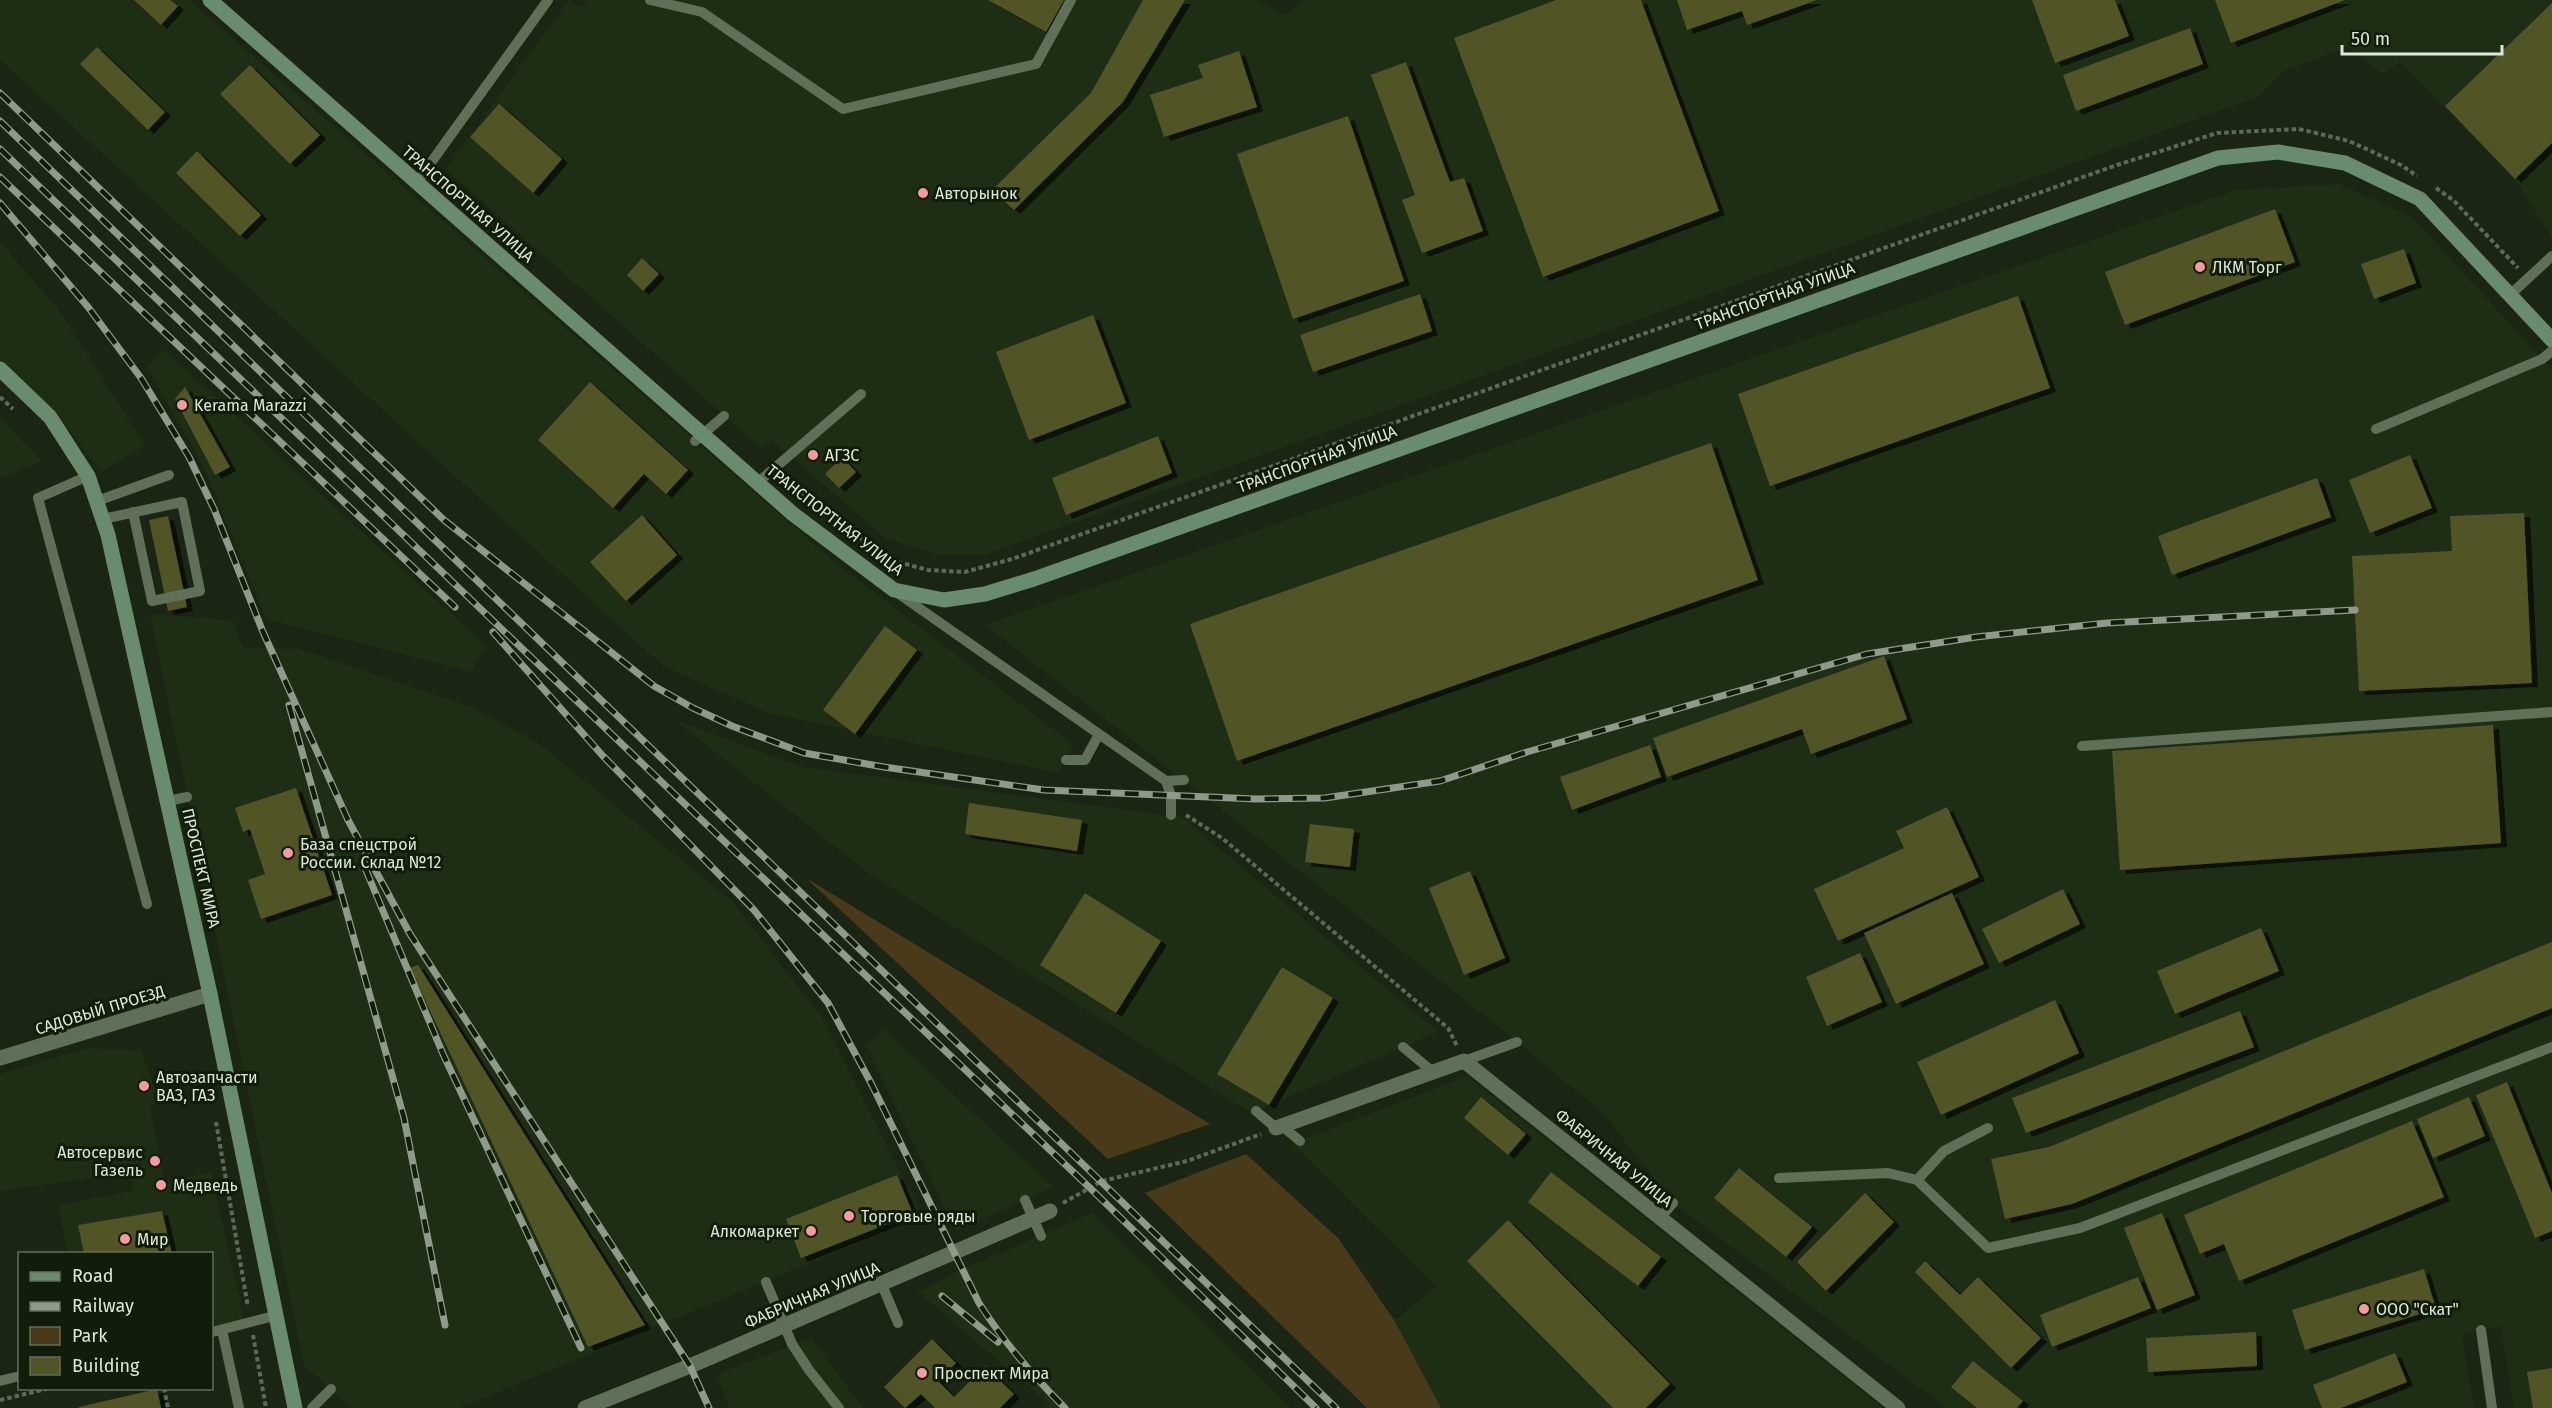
<svg xmlns="http://www.w3.org/2000/svg" width="2552" height="1408" viewBox="0 0 2552 1408" font-family="'Fira Sans',sans-serif">
	<style>
		.built { fill: #1d2e14 }
		.green { fill: #493b1a }
		.building { fill: #515426; filter: url(#shadow) }
		.lines { fill: none; stroke-linecap: round; stroke-linejoin: round }
		.path { stroke: #5e6958; stroke-width: 4; stroke-dasharray: 4.5 3; stroke-linecap: butt }
		.lane { stroke: #5f6f58; stroke-width: 10 }
		.street { stroke: #5f6f58; stroke-width: 15 }
		.secondary { stroke: #698c6f; stroke-width: 15 }
		.rail-casing { stroke: #909a8a; stroke-width: 7 }
		.rail { stroke: #101d0a; stroke-width: 4.5; stroke-dasharray: 14; stroke-linecap: butt }
		.poi-dot { fill: #f49aa0; stroke: #101d0a; stroke-width: 2 }
		.labels { text-anchor: middle; dominant-baseline: central; stroke-width: 6; stroke-linejoin: round; paint-order: stroke }
		.poi-label { font-size: 16px; fill: #dee7d9; stroke: #101d0a; text-anchor: start }
		.street-label { font-size: 16px; fill: #dee7d9; stroke: #101d0a }
	</style>
	<defs>
		<filter id="shadow"><feDropShadow dx="6" dy="4" stdDeviation="0" flood-color="#0009"/></filter>
	</defs>
	<rect width="100%" height="100%" fill="#1a2613"/>
	<path class="built" d="M0,0H189L832,560L1074,745L1059,773L768,713L663,666L0,60Z
		M569,0L582,7L587,0H1257L1286,15L1304,0H2552V238L2515,179L2400,62L2383,74L2347,47L2284,71L2258,97L984,555H939L885,538L772,440L761,448L446,169Z
		M2339,184L2412,217L2552,369V1408H2514L2501,1326L2462,1334L2474,1408H1947L1673,1203L1602,1112L1489,1019L985,625L2236,190Z
		M0,242L61,313L145,445L101,473L72,433L0,363Z
		M163,349L486,646L471,672L266,619L205,470L147,368Z
		M0,417L42,461L0,479Z
		M150,614L233,620L242,647L300,649L471,707L537,742L733,902L823,1019L923,1216L460,1408H351L304,1365Z
		M675,720L803,767L1182,817L1438,1032L1251,1113L871,875Z
		M883,1029L1053,1187L956,1231L866,1046Z
		M88,1048L141,1051L160,1102L150,1106L165,1181L211,1172L244,1320L212,1327V1254L68,1253L58,1205L133,1191L129,1173L0,1191V1074Z
		M1467,1076L1883,1408H1441L1394,1321L1436,1286L1292,1144Z
		M1092,1213L1291,1408H1045L1049,1404L918,1292L961,1270Z
		M811,1338L863,1408H729L717,1374Z"/>
	<path class="green" d="M806,878L1210,1124L1108,1159Z
		M1246,1154L1338,1238L1394,1320L1441,1408H1367L1145,1193Z"/>
	<path class="building" d="M134,0H170L178,6L161,25Z
		M988,0H1064L1046,32Z
		M1143,0H1185L1123,102L1014,210L992,190L1091,93Z
		M1556,0H1641L1719,211L1543,277L1454,38Z
		M1677,0H1817L1747,25L1742,11L1687,30Z
		M2032,0H2115L2129,36L2055,63Z
		M2215,0H2345L2231,43Z
		M2552,3V143L2515,179L2445,106Z
		M2190,28L2203,64L2076,111L2063,75Z
		M97,47L165,112L148,130L80,64Z
		M1239,51L1257,107L1164,137L1150,95L1203,78L1198,65Z
		M1406,62L1450,182L1464,178L1483,231L1422,253L1402,200L1415,195L1371,75Z
		M250,65L320,135L290,164L220,94Z
		M499,104L562,159L533,193L470,137Z
		M1348,116L1404,281L1293,319L1237,154Z
		M197,151L261,215L240,236L176,173Z
		M2275,209L2295,262L2125,325L2105,272Z
		M2404,249L2416,283L2374,299L2361,264Z
		M642,258L659,274L643,291L627,275Z
		M1420,294L1432,331L1313,372L1300,335Z
		M2018,296L2050,388L1770,486L1738,394Z
		M1093,315L1126,403L1029,440L996,352Z
		M590,382L688,470L666,494L644,474L613,508L538,440Z
		M185,387L230,467L215,475L175,399Z
		M1158,436L1172,473L1066,515L1052,478Z
		M1711,443L1758,580L1237,761L1190,624Z
		M2410,455L2432,508L2370,533L2349,480Z
		M842,457L856,472L839,488L825,474Z
		M2317,478L2331,517L2172,575L2158,536Z
		M2524,513L2532,683L2359,691L2352,556L2452,551L2450,516Z
		M642,515L677,555L626,601L590,562Z
		M168,516L187,607L168,611L149,520Z
		M885,626L917,650L855,734L823,710Z
		M1884,656L1907,719L1811,754L1802,729L1667,777L1653,738Z
		M2493,725L2501,843L2120,870L2112,751Z
		M1650,745L1661,777L1572,810L1560,777Z
		M296,788L332,895L261,919L248,880L265,874L250,829L243,832L235,808Z
		M969,803L1082,820L1077,851L965,834Z
		M1947,807L1979,877L1838,941L1814,889L1904,848L1896,831Z
		M1310,824L1354,829L1350,867L1305,862Z
		M1470,871L1505,958L1464,975L1429,888Z
		M2063,889L2080,924L1999,963L1982,929Z
		M1085,893L1161,941L1116,1013L1040,965Z
		M1952,893L1984,964L1896,1004L1864,933Z
		M2261,928L2279,971L2175,1014L2157,971Z
		M2552,942V1008L2072,1204L2005,1219L1991,1159L2049,1147Z
		M1860,953L1882,1002L1827,1026L1806,977Z
		M418,965L645,1325L588,1347L410,968Z
		M1282,967L1333,998L1269,1105L1217,1074Z
		M2055,1000L2079,1053L1941,1115L1917,1062Z
		M2240,1011L2254,1047L2026,1133L2012,1098Z
		M2507,1082L2552,1193V1231L2535,1238L2476,1095Z
		M1481,1097L1526,1134L1508,1155L1464,1118Z
		M2469,1097L2485,1136L2433,1158L2417,1119Z
		M2412,1121L2444,1197L2239,1281L2224,1244L2200,1254L2184,1215Z
		M1739,1168L1812,1227L1786,1257L1714,1198Z
		M1551,1172L1661,1257L1638,1286L1528,1202Z
		M897,1175L913,1214L801,1258L786,1219Z
		M1865,1193L1894,1222L1826,1291L1797,1262Z
		M162,1211L172,1254H84L78,1225Z
		M2162,1213L2195,1295L2157,1310L2124,1228Z
		M1508,1220L1670,1384L1646,1408H1613L1467,1261Z
		M1925,1261L1960,1295L1978,1277L2041,1338L2011,1368L1915,1272Z
		M2424,1269L2436,1309L2305,1350L2292,1310Z
		M2138,1277L2151,1308L2052,1347L2040,1315Z
		M2256,1332L2257,1366L2148,1372L2146,1338Z
		M932,1339L956,1363L938,1381L954,1397L985,1366L1014,1394L1000,1408H935L921,1394L905,1408L884,1387Z
		M2395,1353L2407,1382L2341,1408H2322L2313,1385Z
		M1973,1361L2023,1401L2017,1408H1977L1951,1387Z
		M2552,1368V1408H2533L2527,1372Z
		M157,1389L161,1408H79V1407Z"/>
	<g class="lines">
		<path class="path" d="M2436,188L2453,200L2518,268
			M0,397L13,409
			M783,478L850,531L894,561L928,570L965,572L1012,559L2117,165L2217,133L2299,129L2349,141L2401,165L2417,176
			M1186,815L1222,838L1448,1028L1457,1046
			M216,1122L248,1307
			M1063,1203L1102,1181L1187,1161L1261,1134
			M253,1335L266,1408
			M164,1388L168,1408
			M0,1400L50,1388"/>
		<path class="lane" d="M650,0L702,12L843,109L1036,64L1071,0
			M417,182L548,0
			M2510,295L2552,256
			M2376,429L2542,359L2552,351
			M695,441L724,416
			M88,476L38,498L147,904
			M757,483L861,394
			M97,501L169,475
			M103,519L182,502L200,591L152,601L133,512
			M899,594L1166,781L1184,780
			M2082,746L2552,712
			M1066,760H1085L1099,734
			M1166,781L1171,796V815
			M168,801L187,797
			M1403,1047L1433,1072
			M1464,1061L1517,1042
			M1256,1111L1276,1128
			M1282,1126L1300,1141
			M1779,1178L1888,1173L1917,1180L1988,1248L2080,1228L2552,1047
			M1917,1180L1944,1151L1988,1128
			M1025,1200L1041,1236
			M1660,1218L1673,1203
			M766,1282L792,1344L809,1370L839,1408
			M882,1285L898,1323
			M222,1330L239,1408
			M2481,1330L2492,1408
			M212,1332L274,1316
			M0,1381L20,1376
			M312,1408L331,1389"/>
		<path class="street" d="M0,1058L210,994
			M1276,1128L1464,1061L1898,1408
			M585,1408L690,1366L1050,1211"/>
		<path class="secondary" d="M210,0L793,514L894,590L944,600L985,594L1034,579L2218,158L2278,152L2345,163L2420,199L2552,340
			M0,369L50,417L88,476L108,535L210,994L295,1408"/>
		<g class="rail-casing">
			<path id="rail" d="M0,93L444,520L654,686L693,708L732,726L804,753L884,767L1044,790L1256,799L1325,798L1440,781L1527,752L1867,654L1976,637L2107,623L2355,610
				M0,121L1336,1408
				M0,149L649,770L1089,1187L1316,1408
				M0,177L455,607
				M0,203L88,307L141,378L189,457L214,509L263,632L348,820L410,934L690,1366L709,1408
				M493,632L602,755L754,910L828,1003L872,1085L979,1303C1003,1341 1033,1376 1065,1408
				M289,705L404,1118L445,1325
				M365,868L443,1054L581,1348
				M942,1296L998,1342"/>
		</g>
		<use href="#rail" class="rail"/>
	</g>
	<g class="poi-dot">
		<circle cx="923" cy="193" r="6"/>
		<circle cx="2200" cy="267" r="6"/>
		<circle cx="182" cy="405" r="6"/>
		<circle cx="813" cy="455" r="6"/>
		<circle cx="288" cy="853" r="6"/>
		<circle cx="144" cy="1086" r="6"/>
		<circle cx="155" cy="1161" r="6"/>
		<circle cx="161" cy="1185" r="6"/>
		<circle cx="849" cy="1216" r="6"/>
		<circle cx="811" cy="1231" r="6"/>
		<circle cx="125" cy="1239" r="6"/>
		<circle cx="2364" cy="1309" r="6"/>
		<circle cx="922" cy="1373" r="6"/>
	</g>
	<g class="labels">
		<g class="poi-label">
			<text x="935" y="193">Авторынок</text>
			<text x="2212" y="267">ЛКМ Торг</text>
			<text x="194" y="405">Kerama Marazzi</text>
			<text x="825" y="455">АГЗС</text>
			<text x="300" y="844">База спецстрой<tspan x="300" dy="18">России. Склад №12</tspan></text>
			<text x="156" y="1077">Автозапчасти<tspan x="156" dy="18">ВАЗ, ГАЗ</tspan></text>
			<text x="143" y="1152" text-anchor="end">Автосервис<tspan x="143" dy="18">Газель</tspan></text>
			<text x="173" y="1185">Медведь</text>
			<text x="861" y="1216">Торговые ряды</text>
			<text x="799" y="1231" text-anchor="end">Алкомаркет</text>
			<text x="137" y="1239">Мир</text>
			<text x="2376" y="1309">ООО "Скат"</text>
			<text x="934" y="1373">Проспект Мира</text>
		</g>
		<g class="street-label">
			<text transform="translate(468 204) rotate(41)">ТРАНСПОРТНАЯ УЛИЦА</text>
			<text transform="translate(1775 296) rotate(-20)">ТРАНСПОРТНАЯ УЛИЦА</text>
			<text transform="translate(1317 459) rotate(-20)">ТРАНСПОРТНАЯ УЛИЦА</text>
			<text transform="translate(835 520) rotate(38)">ТРАНСПОРТНАЯ УЛИЦА</text>
			<text transform="translate(201 868) rotate(77)">ПРОСПЕКТ МИРА</text>
			<text transform="translate(100 1010) rotate(-17)">САДОВЫЙ ПРОЕЗД</text>
			<text transform="translate(1614 1158) rotate(39)">ФАБРИЧНАЯ УЛИЦА</text>
			<text transform="translate(812 1295) rotate(-23)">ФАБРИЧНАЯ УЛИЦА</text>
		</g>
	</g>
	<rect x="18" y="1252" width="195" height="138" fill="#101d0a" stroke="#626e5d" stroke-width="1.5"/>
	<rect x="30" y="1272" width="30" height="9" fill="#698c6f" stroke="#626e5d" stroke-width="1.5"/>
	<text x="72" y="1282" font-size="18" fill="#dee7d9">Road</text>
	<rect x="30" y="1302" width="30" height="9" fill="#909a8a" stroke="#626e5d" stroke-width="1.5"/>
	<text x="72" y="1312" font-size="18" fill="#dee7d9">Railway</text>
	<rect x="30" y="1327" width="30" height="18" fill="#493b1a" stroke="#626e5d" stroke-width="1.5"/>
	<text x="72" y="1342" font-size="18" fill="#dee7d9">Park</text>
	<rect x="30" y="1357" width="30" height="18" fill="#515426" stroke="#626e5d" stroke-width="1.5"/>
	<text x="72" y="1372" font-size="18" fill="#dee7d9">Building</text>
	<path d="M2342 45v9h160v-9" fill="none" stroke="#dee7d9" stroke-width="3"/>
	<text x="2351" y="45" font-size="18" fill="#dee7d9" stroke="#101d0a" stroke-width="4.5" paint-order="stroke">50 m</text>
</svg>
